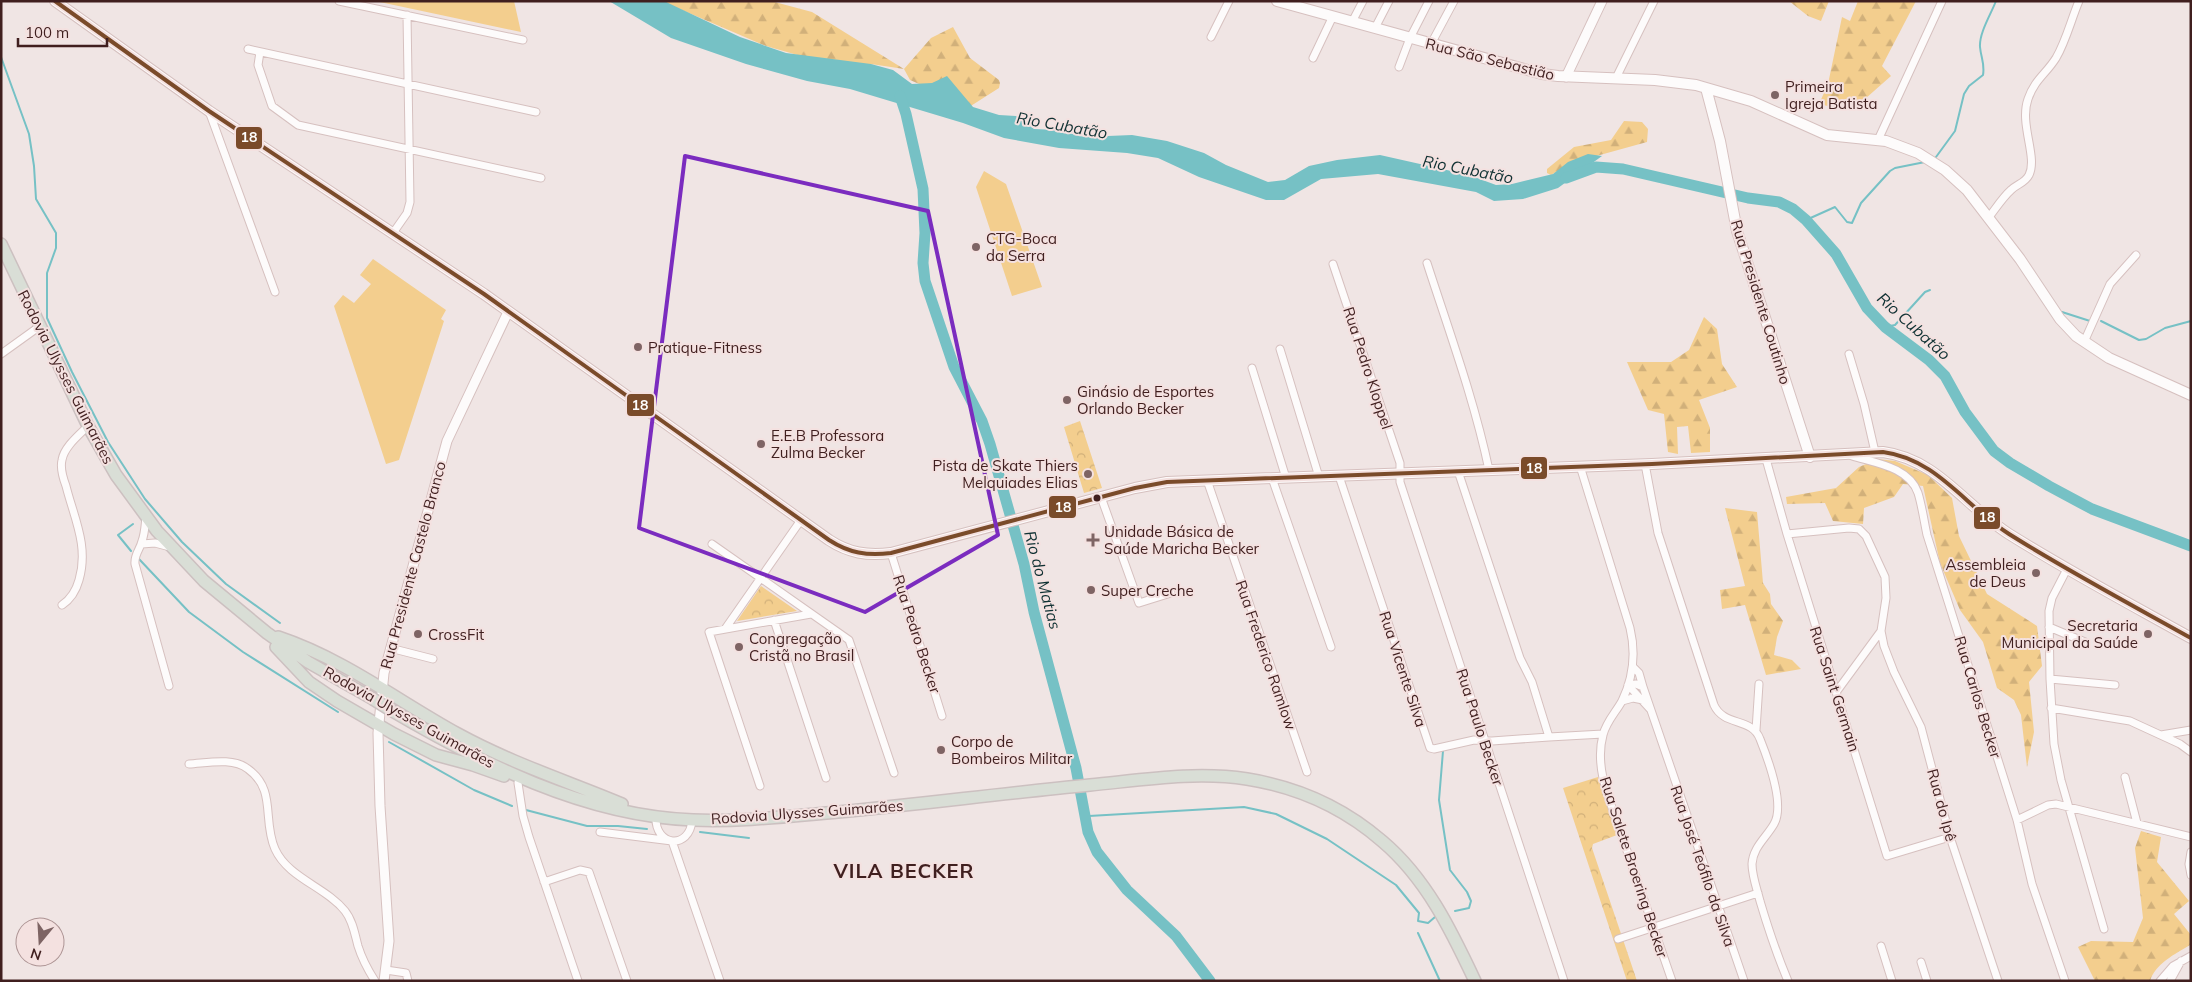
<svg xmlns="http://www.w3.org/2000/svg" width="2192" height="982" viewBox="0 0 2192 982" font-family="Mulish,sans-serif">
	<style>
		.grass { fill: #f3ce8e }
		.forest { fill: url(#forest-firs) }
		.park { fill: url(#park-crowns) }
		.water { fill: #76c1c5 }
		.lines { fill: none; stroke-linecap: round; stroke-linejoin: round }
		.stream { stroke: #76c1c5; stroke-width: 2 }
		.river { stroke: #76c1c5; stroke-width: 11 }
		.minor-casing { stroke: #d6c0bf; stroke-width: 9 }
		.tertiary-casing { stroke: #d6c0bf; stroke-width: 11 }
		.secondary-casing { stroke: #d6c0bf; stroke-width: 12 }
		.trunk-casing { stroke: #ccc0c0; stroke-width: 14 }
		.minor { stroke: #fdfbfb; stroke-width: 7 }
		.tertiary { stroke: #fdfbfb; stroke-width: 9 }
		.secondary { stroke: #fdfbfb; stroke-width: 10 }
		.trunk { stroke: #d9ded6; stroke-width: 11 }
		.trunk-bridge-casing { stroke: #ccc0c0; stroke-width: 14; stroke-linecap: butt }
		.trunk-bridge { stroke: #d9ded6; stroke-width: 11 }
		.bus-1-casing { stroke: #f4e1e0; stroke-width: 8 }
		.bus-1 { stroke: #7a4b2a; stroke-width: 4 }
		.marked { fill: none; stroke: #7b2cbf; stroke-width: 4; stroke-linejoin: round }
		.poi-dot { fill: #7e6464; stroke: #f4e1e0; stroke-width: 2 }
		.bus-dot { fill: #401f1f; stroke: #f4e1e0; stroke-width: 2 }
		.labels { text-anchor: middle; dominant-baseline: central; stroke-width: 4; stroke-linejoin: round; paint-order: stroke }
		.street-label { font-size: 15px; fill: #401f1f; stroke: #f4e1e0 }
		.poi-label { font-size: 15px; fill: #401f1f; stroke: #f4e1e0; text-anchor: start }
		.water-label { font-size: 16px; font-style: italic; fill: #0f3133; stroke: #f4e1e0 }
		.district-label { font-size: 20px; font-weight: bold; letter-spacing: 1px; fill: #401f1f; stroke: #f4e1e0 }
		.line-badge { stroke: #f4e1e0; stroke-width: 2 }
		.badge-label { font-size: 14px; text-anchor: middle; font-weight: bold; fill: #fff }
	</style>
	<defs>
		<pattern id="forest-firs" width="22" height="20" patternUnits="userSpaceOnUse" patternTransform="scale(1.25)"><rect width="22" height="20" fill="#f3ce8e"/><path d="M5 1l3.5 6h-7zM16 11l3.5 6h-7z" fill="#d1b07a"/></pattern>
		<pattern id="park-crowns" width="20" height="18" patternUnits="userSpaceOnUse" patternTransform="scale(1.25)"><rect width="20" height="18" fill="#f3ce8e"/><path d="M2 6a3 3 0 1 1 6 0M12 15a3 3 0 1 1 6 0" fill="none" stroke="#d1b07a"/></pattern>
	</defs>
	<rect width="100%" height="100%" fill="#f0e5e4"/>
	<path class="grass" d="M375,1H514L521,32Z
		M984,171L1006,184L1042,287L1012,296L976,187Z
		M373,259L446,310L441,319L444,321L399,460L386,464L334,306L343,295L354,303L371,284L360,275Z"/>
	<path class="forest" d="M661,1H771L812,12L904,69L931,38L953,27L970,58L999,80L1000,83L999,88L966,109L949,97L910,80L904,69L871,64H829L766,46Z
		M1789,1H1829L1821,21L1808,16Z
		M1858,1H1916L1882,66L1891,76L1857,106L1851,101L1832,107L1819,104L1828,84L1842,17L1850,21Z
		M1624,121L1642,122L1648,129L1647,142L1571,163L1551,175L1547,173V169L1574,147L1611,140Z
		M1704,317L1717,329L1722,364L1737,387L1699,400L1710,428V452L1691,453L1688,426L1677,427L1678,454L1668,452L1664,414L1648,410L1627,362H1671L1689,350Z
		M1878,459L1895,461L1928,475L1952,498L1959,536L1987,594L2037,626L2042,666L2029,682L2034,732L2027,767L2021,715L2014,700L1997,688L1983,642L1960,610L1940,563L1923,486L1903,484L1894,497L1864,508L1863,524L1833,521L1825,503L1787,504L1786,497L1836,488L1859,467Z
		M1725,508L1757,512L1763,583L1770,594L1771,604L1783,621L1777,637L1774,655L1792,660L1801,669L1766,675L1745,605L1722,609L1720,590L1745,586Z
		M2141,831L2161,837L2157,862L2189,901L2174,914L2191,935L2190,945C2175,954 2155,964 2150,981H2095L2078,947L2091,941L2133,942L2143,918L2135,848Z"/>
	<path class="park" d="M1080,421L1102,488L1084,493L1064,427Z
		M761,586L797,611L737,621Z
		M1598,777L1617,835L1593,844L1592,848L1637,981H1627L1563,788Z"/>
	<path class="water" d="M609,1H664L740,37L786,53L871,64L893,70L912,84L932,83L947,76L973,107L999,115L1016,116L1034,129L1057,130L1084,137L1132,135L1167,141L1204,153L1226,165L1268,182L1285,180L1309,166L1337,160L1380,155L1469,175L1496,185L1512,184L1553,174L1568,162L1588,154L1602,156L1558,188L1523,199L1494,201L1476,192L1378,174L1321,179L1284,200H1266L1199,177L1158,158L1127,153L1059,148L1004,138L963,123L850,89L807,81L746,64L671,38Z"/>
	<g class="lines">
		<path class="stream" d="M1,57L29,134L34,166L36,199L56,233V248L47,273V318L72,372L108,442L145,499L182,542L226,584L280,623
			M1936,157L1955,131L1964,94L1969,86L1983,75C1985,64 1981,58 1980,47C1979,33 1991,14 1996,1
			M1806,220L1835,207L1847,222L1852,223L1861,203L1890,171L1895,168L1925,162
			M2062,312L2090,321
			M2101,321L2139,340L2146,339L2165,328L2191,321
			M1885,327L1895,325L1925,292L1930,290
			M131,551L118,535L133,524
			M139,559L189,612L243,652L338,712
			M389,742L474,790L512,806
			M1443,751L1439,800L1450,870L1467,892L1471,901L1469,908L1455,911
			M526,810L587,826H618L647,829
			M1084,815L1089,816L1244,807L1276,814L1327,839L1396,885L1419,913L1418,921L1428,923L1435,917
			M700,832L749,838
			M1418,933L1440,981"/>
		<path class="river" d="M900,96L906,114L923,189L925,233L923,263L925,281L954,367L982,421L990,444L1024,564L1034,612L1076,768L1088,832L1097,852L1127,890L1176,936L1210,981
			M1566,178L1596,167L1623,169L1748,198L1779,202L1793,209L1806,220L1836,254L1867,308L1885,327L1929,360L1945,376L1965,412L1994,451L2010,463L2049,486L2092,509L2191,546"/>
		<g class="minor-casing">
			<path id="minor" d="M339,1L523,40
				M1352,22L1363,1
				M1375,28L1389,1
				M1211,37L1229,1
				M1431,44L1454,1
				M248,49L536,112
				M260,52L258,65L272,106L298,125L541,178
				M1313,58L1333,16
				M1399,67L1410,38L1429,1
				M1616,78L1654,1
				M209,111L275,292
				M1878,140L1942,1
				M1989,217C1996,208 2003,197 2011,190C2017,184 2025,183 2029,175C2038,157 2019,124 2028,99C2035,79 2046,74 2056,58C2066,41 2071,20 2079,1
				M393,233L407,213L410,202L407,15
				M1427,263C1449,331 1474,399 1489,470
				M1333,264L1400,463V482L1564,981
				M2084,342L2110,284L2136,255
				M1280,349L1319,477
				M1,354L40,326
				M1849,354L1864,404L1875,452
				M1252,368L1286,478
				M1852,456C1875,463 1909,467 1918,493C1922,506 1924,521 1927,535L2017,820L2032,884L2065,981
				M1766,459L1787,534L1887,856L1950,837
				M1645,464L1658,533L1714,705C1724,727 1752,717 1760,739C1768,759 1785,805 1774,824C1766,838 1753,847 1752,864C1752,876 1757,889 1760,901C1768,928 1777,955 1788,981
				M1580,466L1630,628C1636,653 1633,678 1622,701C1616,712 1606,722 1603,735C1598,753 1601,774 1607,793L1672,981
				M1458,471L1520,658L1532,682L1549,737L1603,734
				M1339,476L1430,748L1434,749L1474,740L1492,741L1549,737
				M1272,478L1331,647
				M1207,480L1307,772
				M1101,497L1139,603L1171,593
				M146,517C145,525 145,533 142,541C140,550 134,554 135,564L169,686
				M1787,534L1849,528L1859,529L1866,536L1885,577L1886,598L1881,631L1837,691
				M142,544L155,543L170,547
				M712,544L849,640L894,773
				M891,553L942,716
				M2067,569L2052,598L2049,611L2050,679L2054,744L2061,780L2104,929
				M62,605C71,599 76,591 79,580C89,546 74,518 66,486C63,478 60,468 62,460C64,447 79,435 88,426
				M774,620L826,778
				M2049,627L2085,642
				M725,629L801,520
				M1881,631L1884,646L1894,672L1921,727L1950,837L1998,981
				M390,648L433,659
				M1633,667L1639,673L1643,687
				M2050,679L2115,685
				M1622,701L1633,698L1643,700
				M2051,708L2130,721L2180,744L2191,752
				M1650,709L1628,685L1636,684L1643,687L1744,981
				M1756,730L1759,684
				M2161,735L2191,730
				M189,764C207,763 233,757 248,769C277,790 262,820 275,849C288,878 326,887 345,911C353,921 355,935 358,946C362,959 368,970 375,981
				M2125,777L2137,823
				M518,783L523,816L529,837L578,981
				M760,786L709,632L811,614
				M656,816C654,847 690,850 692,820
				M2017,820L2048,805L2056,804L2191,837
				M600,832L672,841L720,981
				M2191,852L2189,864L2191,875
				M544,882L580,870L589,872L627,981
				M1618,939L1758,893
				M1881,946L1892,981
				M1921,962L1927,981
				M386,970L406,973L408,981
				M2160,981L2173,966L2191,956
				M2170,981L2181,961"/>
		</g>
		<g class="tertiary-casing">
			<path id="tertiary" d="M1566,77L1602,1
				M384,981L389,941L380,806L378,733L384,673L447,441L508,312"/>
		</g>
		<g class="secondary-casing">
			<path id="secondary" d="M55,1L209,111L484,294L829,540C849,553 867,556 891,553L1135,488L1167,482L1652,464L1883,452C1937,459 1965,506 2009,534C2068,571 2130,604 2191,638
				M1277,1L1542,74L1558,76L1655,80L1696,85L1751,101L1827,135L1886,141L1918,153L1945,170L1967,190L2020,259L2060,319L2076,336L2109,358L2191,395
				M1706,88L1720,141L1737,231L1810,457"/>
		</g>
		<g class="trunk-casing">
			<path id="trunk" d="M1,244L88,426L116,475L157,531L204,581L267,633L308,662L373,699
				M278,637C344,659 398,701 458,734C511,763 567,781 622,804
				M276,647L309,682L337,701L394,734L436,755L473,765L504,776
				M389,709C481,763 584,816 693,820C741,822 790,816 838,812C922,804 1006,793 1090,785C1142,780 1195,771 1247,779C1297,787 1344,808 1382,841C1426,878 1451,930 1475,981"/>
		</g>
		<use href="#minor" class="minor"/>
		<use href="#tertiary" class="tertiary"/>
		<use href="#secondary" class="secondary"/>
		<use href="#trunk" class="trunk"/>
		<g class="trunk-bridge-casing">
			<path id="trunk-bridge" d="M373,699L389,709"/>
		</g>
		<use href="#trunk-bridge" class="trunk-bridge"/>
		<g class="bus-1-casing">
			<path id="bus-1" d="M55,1L209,111L484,294L829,540C849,553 867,556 891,553L1135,488L1167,482L1652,464L1883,452C1937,459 1965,506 2009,534C2068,571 2130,604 2191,638"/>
		</g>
		<use href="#bus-1" class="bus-1"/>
	</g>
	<path class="marked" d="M685,156L928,211L998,535L865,612L639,528Z"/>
	<g class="poi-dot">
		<circle cx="1775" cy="95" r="5"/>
		<circle cx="976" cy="247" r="5"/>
		<circle cx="638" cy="347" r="5"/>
		<circle cx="1067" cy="400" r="5"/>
		<circle cx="761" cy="444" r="5"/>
		<circle cx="1088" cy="474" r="5"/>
		<path d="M1090.5 532.5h5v5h5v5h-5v5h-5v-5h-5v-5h5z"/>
		<circle cx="2036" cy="573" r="5"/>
		<circle cx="1091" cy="590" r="5"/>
		<circle cx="418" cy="634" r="5"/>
		<circle cx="2148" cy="634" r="5"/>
		<circle cx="739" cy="647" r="5"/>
		<circle cx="941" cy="750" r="5"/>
	</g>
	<circle class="bus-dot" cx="1097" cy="498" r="4.5"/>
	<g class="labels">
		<g class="street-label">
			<text transform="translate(1490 59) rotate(14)">Rua São Sebastião</text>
			<text transform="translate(1761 302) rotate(73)">Rua Presidente Coutinho</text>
			<text transform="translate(1368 368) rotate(72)">Rua Pedro Kloppel</text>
			<text transform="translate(66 377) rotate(63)">Rodovia Ulysses Guimarães</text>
			<text transform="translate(413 565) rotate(-75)">Rua Presidente Castelo Branco</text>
			<text transform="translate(917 634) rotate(72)">Rua Pedro Becker</text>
			<text transform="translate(1266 655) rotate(71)">Rua Frederico Ramlow</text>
			<text transform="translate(1403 669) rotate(72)">Rua Vicente Silva</text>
			<text transform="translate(1835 689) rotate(72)">Rua Saint Germain</text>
			<text transform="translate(1978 697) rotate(73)">Rua Carlos Becker</text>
			<text transform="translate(409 717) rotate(29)">Rodovia Ulysses Guimarães</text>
			<text transform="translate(1480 727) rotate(72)">Rua Paulo Becker</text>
			<text transform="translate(1942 805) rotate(75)">Rua do Ipê</text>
			<text transform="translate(807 812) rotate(-4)">Rodovia Ulysses Guimarães</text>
			<text transform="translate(1703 866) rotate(71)">Rua José Teófilo da Silva</text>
			<text transform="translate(1634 867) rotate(72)">Rua Salete Broering Becker</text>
		</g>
		<g class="poi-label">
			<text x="1785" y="86">Primeira<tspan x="1785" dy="17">Igreja Batista</tspan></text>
			<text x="986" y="238">CTG-Boca<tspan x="986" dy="17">da Serra</tspan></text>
			<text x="648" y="347">Pratique-Fitness</text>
			<text x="1077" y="391">Ginásio de Esportes<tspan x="1077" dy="17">Orlando Becker</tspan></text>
			<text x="771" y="435">E.E.B Professora<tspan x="771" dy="17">Zulma Becker</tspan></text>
			<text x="1078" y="465" text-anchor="end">Pista de Skate Thiers<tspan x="1078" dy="17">Melquiades Elias</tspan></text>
			<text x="1104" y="531">Unidade Básica de<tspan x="1104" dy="17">Saúde Maricha Becker</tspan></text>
			<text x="2026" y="564" text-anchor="end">Assembleia<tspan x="2026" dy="17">de Deus</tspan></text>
			<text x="1101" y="590">Super Creche</text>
			<text x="2138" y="625" text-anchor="end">Secretaria<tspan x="2138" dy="17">Municipal da Saúde</tspan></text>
			<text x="428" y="634">CrossFit</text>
			<text x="749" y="638">Congregação<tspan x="749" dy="17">Cristã no Brasil</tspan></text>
			<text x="951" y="741">Corpo de<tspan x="951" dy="17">Bombeiros Militar</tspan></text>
		</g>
		<g class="water-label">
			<text transform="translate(1062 125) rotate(10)">Rio Cubatão</text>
			<text transform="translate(1468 169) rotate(11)">Rio Cubatão</text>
			<text transform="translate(1914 326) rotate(42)">Rio Cubatão</text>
			<text transform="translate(1043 580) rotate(75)">Rio do Matias</text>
		</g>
		<g class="district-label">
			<text x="904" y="870">VILA BECKER</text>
		</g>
	</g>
	<g class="line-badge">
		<rect x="235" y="126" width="28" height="24" rx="5" fill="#7a4b2a"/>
		<rect x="626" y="393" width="29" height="24" rx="5" fill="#7a4b2a"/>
		<rect x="1520" y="456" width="28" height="24" rx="5" fill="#7a4b2a"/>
		<rect x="1048" y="495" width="29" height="24" rx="5" fill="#7a4b2a"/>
		<rect x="1973" y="506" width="28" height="24" rx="5" fill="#7a4b2a"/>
	</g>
	<g class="badge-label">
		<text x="249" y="142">18</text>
		<text x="640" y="410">18</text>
		<text x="1534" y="473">18</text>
		<text x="1063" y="512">18</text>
		<text x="1987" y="522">18</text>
	</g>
	<rect width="2192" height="982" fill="none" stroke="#401f1f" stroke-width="5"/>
	<g transform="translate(40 942) rotate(198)"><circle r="24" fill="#f4e1e0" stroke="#ac9393"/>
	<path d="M0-4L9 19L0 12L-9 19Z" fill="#7e6464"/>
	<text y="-8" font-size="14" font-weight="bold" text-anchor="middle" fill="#401f1f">N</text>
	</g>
	<path d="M18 38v8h89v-8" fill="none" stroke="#401f1f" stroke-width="2.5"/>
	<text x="25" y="38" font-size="15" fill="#401f1f" stroke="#f4e1e0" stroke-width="4" paint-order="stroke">100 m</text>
</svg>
